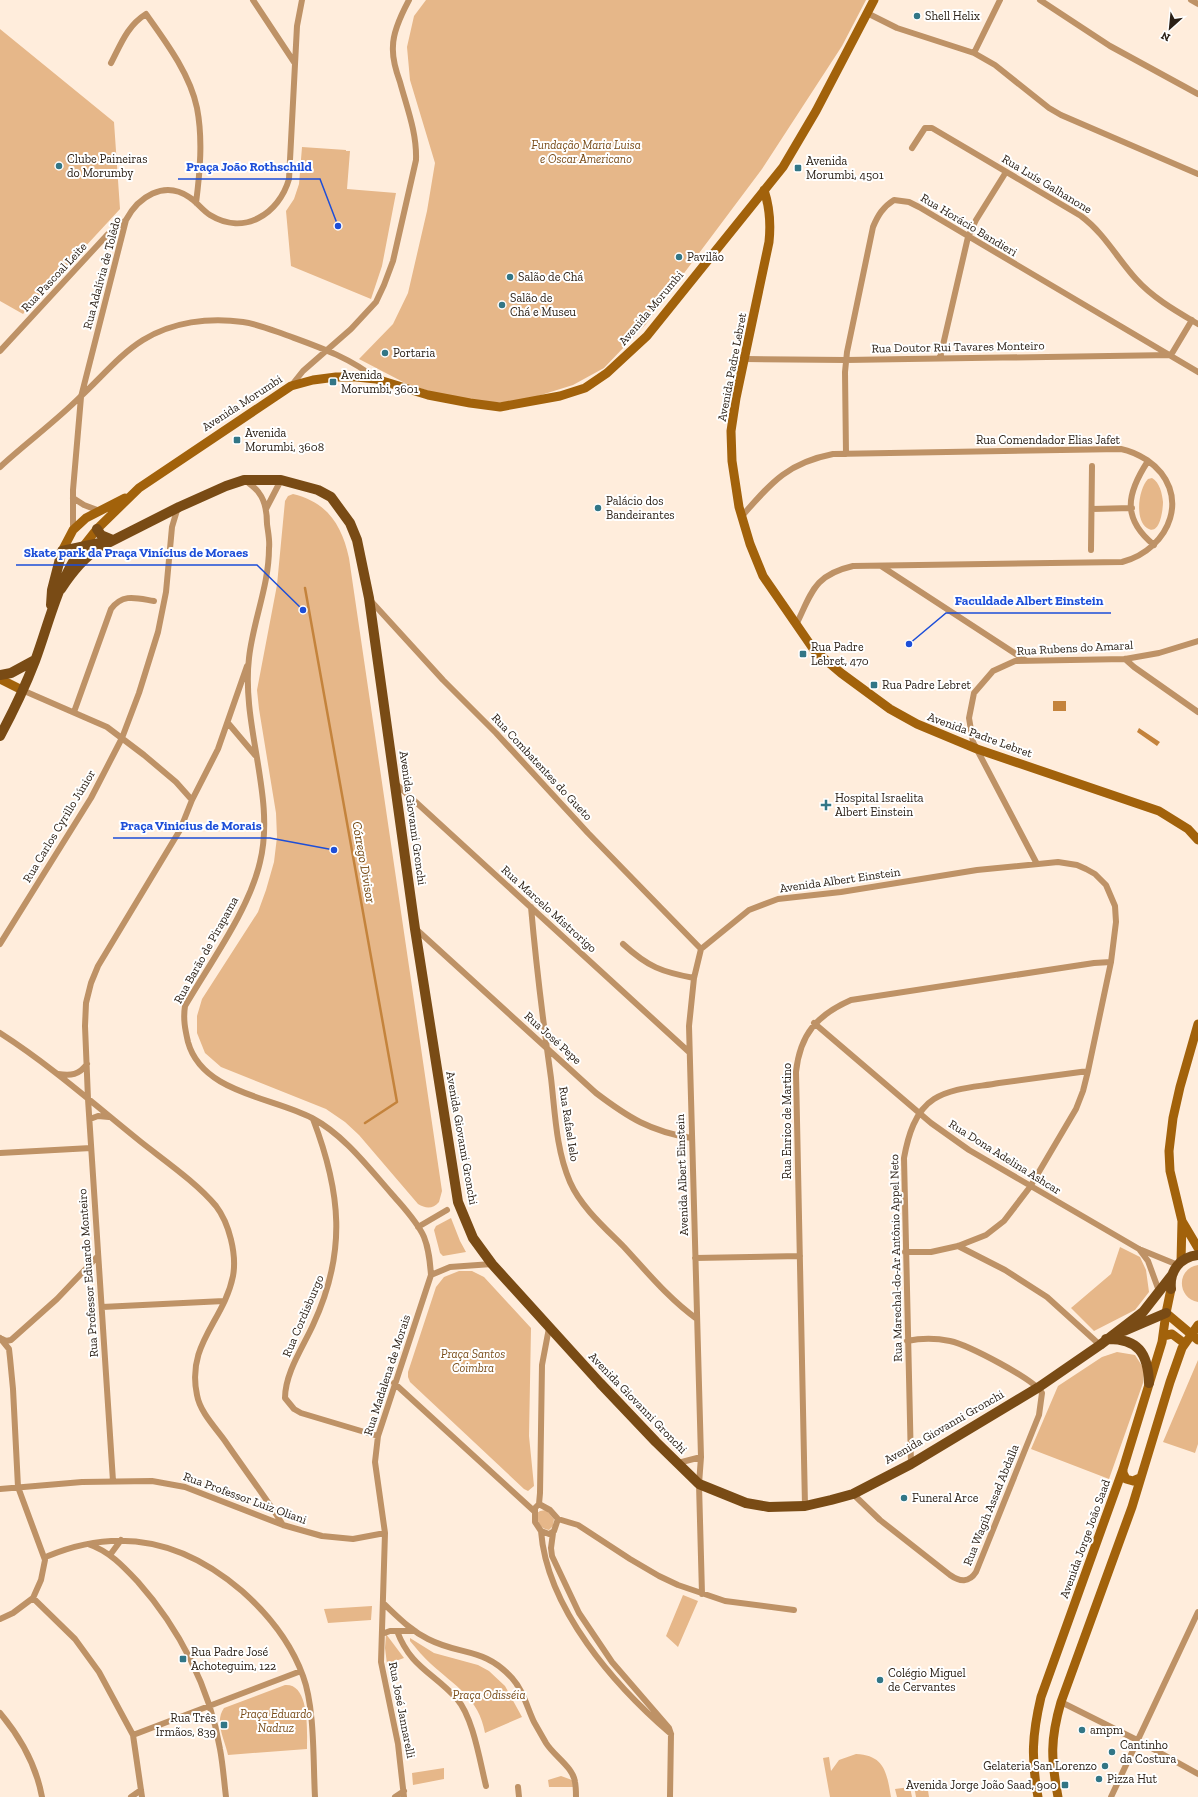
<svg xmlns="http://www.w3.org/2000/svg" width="1198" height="1797" viewBox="0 0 1198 1797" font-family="'Zilla Slab',serif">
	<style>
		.green { fill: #e6b789 }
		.water { fill: #c4833c }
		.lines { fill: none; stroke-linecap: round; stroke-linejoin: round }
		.stream { stroke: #c4833c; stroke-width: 2.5 }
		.street { stroke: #be9266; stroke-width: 6 }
		.secondary { stroke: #a2620b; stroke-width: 9 }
		.primary { stroke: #794b15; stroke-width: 10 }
		.poi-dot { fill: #327686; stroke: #fff; stroke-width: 1.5 }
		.labels { text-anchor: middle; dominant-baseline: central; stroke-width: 4; stroke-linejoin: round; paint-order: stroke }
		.poi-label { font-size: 12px; fill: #2b2016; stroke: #fff; text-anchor: start }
		.park-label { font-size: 12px; font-style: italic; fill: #794c19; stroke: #fff }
		.street-label { font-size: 12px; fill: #2b2016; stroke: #fff }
		.water-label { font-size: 13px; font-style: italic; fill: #6f430c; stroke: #fff }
		.leader { fill: none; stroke: #1d4ed8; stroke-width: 1.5 }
		.callout-dot { fill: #1d4ed8; stroke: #fff; stroke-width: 1.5 }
		.callout-label { font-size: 13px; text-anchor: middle; font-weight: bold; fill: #1d4ed8; stroke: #fff; stroke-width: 4; stroke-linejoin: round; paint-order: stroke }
	</style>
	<rect width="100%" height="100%" fill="#ffeddc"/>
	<path class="green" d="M426,0H866L842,46L762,169L646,324L604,368L573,385L525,400L483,404L441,395L405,383L359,359L393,324L408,293L427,211L435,163L410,80L407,47L414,16Z
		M0,29L114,122L120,209L23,314L0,301Z
		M302,147L346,150V151H350L347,189L396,193L382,266L371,299L291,266L286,211L294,199L299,184Z
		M1152,478C1160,483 1162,493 1163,502C1163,509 1160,537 1147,528C1134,519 1139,488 1148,479Z
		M293,494C327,502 342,525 349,558L442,1191L439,1202C433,1209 426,1209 418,1204L359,1135L345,1122L326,1109L221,1067L205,1053L197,1033V1016L202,999L258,912L266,890L274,862L277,837L276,813L259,709L257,690L277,585L285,501L288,496Z
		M451,1218L460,1241L466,1252L443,1256L440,1253L434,1230L436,1226Z
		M1120,1247L1140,1257L1146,1270L1149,1292L1135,1310L1094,1331L1071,1308L1111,1274Z
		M1198,1265V1302C1177,1298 1176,1269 1198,1265Z
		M459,1271H472L484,1277L531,1328L529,1436L534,1486L528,1491L524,1489L410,1382L408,1377V1372L436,1287L444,1277Z
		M1117,1352L1135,1355L1144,1369L1143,1383L1109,1479L1031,1449L1058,1386L1102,1357Z
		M1198,1360V1444L1195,1453L1163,1442Z
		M546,1510L554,1519L553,1526L549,1530C540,1529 537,1522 537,1513L540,1511Z
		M683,1595L698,1601L678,1647L666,1636Z
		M372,1606L371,1620L328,1623L324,1609Z
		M386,1634L404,1658L387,1664L385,1648Z
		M410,1638L434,1653L478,1665L489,1671L505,1686L522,1717L485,1733C479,1698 455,1686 431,1664C423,1657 417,1649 410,1641Z
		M285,1685C310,1683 307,1732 307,1749L228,1755C225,1740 214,1722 224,1708Z
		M856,1754C885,1755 887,1774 891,1797H830L823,1758L829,1757L831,1771L839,1760Z
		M444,1768V1779L413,1785L412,1773Z
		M561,1776L572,1780L574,1787H549L548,1780Z
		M927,1784L929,1797H916L914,1786Z
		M910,1787L912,1797H897L895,1789Z"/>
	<path class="water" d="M1053,701H1066V711H1053Z
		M1139,728L1160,742L1157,746L1137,732Z"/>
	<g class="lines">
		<path class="stream" d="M305,588L397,1102L365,1123"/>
		<path class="street" d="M253,0L294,62
			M1040,0L1110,46L1198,94
			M1191,0L1198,4
			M867,13L897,28L974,53L995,65L1049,108L1061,115L1198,174
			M974,53L1000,0
			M111,63C121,44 127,26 146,14C166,42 190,74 197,108C203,139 200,172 196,203
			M912,148L925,128H932L1081,216C1104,233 1117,258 1136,279C1153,298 1176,311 1198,324
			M0,351L108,234L126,220
			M940,358L968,237L976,220L1006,172
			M745,359L846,360L1171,355L1192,320
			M291,386L303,371L351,329L376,302L384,285L393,261L416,160C417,133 407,108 400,82C396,71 392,58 393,46C393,31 402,13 409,0
			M846,454L845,372L847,352L873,227C878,215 883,207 894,200L909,202L919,207L1198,372
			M1148,461C1127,493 1121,518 1154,545
			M0,467C26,443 55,422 80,397C101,378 119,355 143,340C172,322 209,317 243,322C258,324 274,331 289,336C319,347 351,358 376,379
			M246,481C251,485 256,488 259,493C266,502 267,513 267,524C268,532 270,541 269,548C269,586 253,621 249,658C241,726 276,797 260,862C249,910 210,963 185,1006C183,1019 185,1029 188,1042C202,1093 272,1097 312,1118C344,1135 368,1167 391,1193C402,1206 417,1221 424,1237C429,1249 430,1262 431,1275L378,1436L375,1462L385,1533L381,1662L398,1744L404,1797
			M73,498L84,505L100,511
			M266,509L281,480
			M1092,509L1132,508
			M742,516C771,483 787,463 833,454L1121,449C1131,451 1139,455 1147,460C1193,492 1171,549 1122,562L853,566C814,575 812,592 796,625
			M73,530V490L81,397L126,220C138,197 164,180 189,197C197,202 202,210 210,215C244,236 279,214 289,179L297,26L302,0
			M1091,550L1092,466
			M881,566L1025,660
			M370,600L443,680L496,733L588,833L701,949
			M1125,659L1134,667L1198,712
			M22,690L107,727L144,755L176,782L192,800
			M74,712L111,609C123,593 136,598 154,601
			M228,723L255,755
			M395,783L689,1052
			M1037,864L973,742L969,718L974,693L993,671L1015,661L1125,659L1159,653L1198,641
			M531,907C536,964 543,1021 551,1078C555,1112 556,1150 570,1182C581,1207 605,1228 624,1247C647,1272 669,1299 697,1319
			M416,929L596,1093C629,1118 650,1131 691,1138
			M0,944L91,798L122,738L139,693L158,632L166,592L172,527L178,507
			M623,944C648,967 662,972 694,978
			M814,1023L931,1123L969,1150L1139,1249L1178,1265
			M0,1033C50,1065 95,1105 141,1142C165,1161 197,1183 216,1206C229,1223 237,1254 233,1276C224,1321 186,1344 197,1395C200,1412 215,1427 225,1441C244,1469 265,1496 283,1525
			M58,1074C71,1076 79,1075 87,1064
			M90,1119L98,1116L109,1117
			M313,1119C341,1192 347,1252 313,1325C303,1347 285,1373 285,1398L294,1409L301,1413L378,1436
			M0,1153L91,1148
			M418,1227L447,1210
			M958,1246L1005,1270L1047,1297L1100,1345
			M1139,1249L1148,1261L1159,1291
			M695,1258L800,1256
			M431,1275L450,1267L492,1264
			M102,1307L224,1301
			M549,1328L542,1365L540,1493L539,1504L535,1508V1522L541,1531L549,1534L554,1531L558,1519
			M0,1338L9,1349L10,1358L13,1389L18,1487L45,1560L41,1580L33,1598L13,1613L0,1619
			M2,1339L6,1341L11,1340L57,1299L98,1256
			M394,1383L534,1511
			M678,1463L701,1457
			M911,1464L904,1158C908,1136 915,1111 934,1099C953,1087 978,1087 999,1083C1029,1079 1058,1075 1088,1071
			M113,1481L88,1099L85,1026L86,1003L91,983L98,966L180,830L192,800L218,749L247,666
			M0,1489L82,1482L152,1481L185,1487L283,1525L322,1536L353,1539L385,1533
			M853,1494L880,1520L950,1575C960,1582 969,1583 976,1572L1039,1415L1042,1393C1034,1379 968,1345 950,1341C935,1338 922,1338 907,1341
			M539,1504L550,1510L558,1519L578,1525L630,1559L659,1576L678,1585L725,1601L794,1610
			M805,1506L796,1072C800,1034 817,1015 851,1000L1094,963L1111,962
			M541,1531C547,1609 615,1686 671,1734
			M553,1533L551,1548L552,1556L579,1613L612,1662L669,1728L671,1734L670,1797
			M88,1544C109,1551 123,1566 138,1582C179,1628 210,1688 220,1749C223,1765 224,1781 226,1797
			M110,1555L121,1540
			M48,1556C120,1526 184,1541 242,1591C269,1615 291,1643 303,1676C315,1708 313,1762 315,1797
			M702,1594L699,1484L701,1457L689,1026L694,978L701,949L749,910L778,899L841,892L977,870L1058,862L1077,865L1086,869L1095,874L1106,885L1115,906L1116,922L1111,962L1088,1071L1083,1091L1076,1109L1030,1187L1004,1221L986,1235L958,1246L931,1252H905
			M33,1598L75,1639L99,1672L133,1735L142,1797
			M383,1603C397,1616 410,1630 428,1639C461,1656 484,1647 512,1678C523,1690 527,1707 534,1722C538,1729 542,1736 546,1743C554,1756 573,1767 575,1782C576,1787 576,1792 576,1797
			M397,1631C411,1668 433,1672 457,1699C473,1717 480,1762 486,1786
			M382,1634L390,1631H415
			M1061,1702L1137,1740L1198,1774
			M0,1713C21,1738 36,1764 42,1797
			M133,1735L301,1671
			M518,1787L519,1797
			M131,1797L141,1790
			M395,1797L404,1791
			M1111,1797L1198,1612"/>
		<path class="secondary" d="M764,190C770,208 771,223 769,242L736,398L731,431L732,461L739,507L750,544L763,576L814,650L841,673L890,709L917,724L977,749L1159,811L1188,829L1198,840
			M82,548L97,529L139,488L291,386L313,380L336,377H356L376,379L428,395L470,403L500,407L560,396L585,388L607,373L647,336L783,167L816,111L874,0
			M62,551L73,530L86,518L125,498
			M0,679L22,690
			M1182,1221L1198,1248
			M1181,1262L1182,1221L1170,1171L1169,1151L1173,1118L1180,1087L1198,1024
			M1166,1313L1198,1340
			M1163,1336L1172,1334L1184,1343
			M1123,1469V1473L1126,1479L1133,1481L1140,1478
			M1038,1797C1031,1759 1032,1735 1041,1697L1123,1469L1162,1342L1166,1313L1171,1289
			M1058,1797C1051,1759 1050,1740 1061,1702L1132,1507L1170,1382L1182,1348L1198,1325"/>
		<path class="primary" d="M97,529L101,535L113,540
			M61,589C72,572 83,558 100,547L179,507L226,486L244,480H281L318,490L331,497L350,523L357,540L369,598L415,929L458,1202L473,1238L492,1264L600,1383L656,1442L699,1484L746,1503L769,1507L805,1506L831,1500L853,1494L911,1464L1039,1387L1100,1345L1143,1312L1172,1275
			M51,605L52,590L62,551L109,541
			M0,675L11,673L35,660
			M0,736C13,712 25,687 35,661C49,623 58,581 82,548
			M1171,1289C1169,1271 1180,1257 1198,1255
			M1124,1331L1166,1313
			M1106,1339C1138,1338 1148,1353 1149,1383"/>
	</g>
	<g class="poi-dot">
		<circle cx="917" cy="16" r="4"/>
		<circle cx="59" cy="166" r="4"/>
		<rect x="794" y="164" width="8" height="8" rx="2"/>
		<circle cx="679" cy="257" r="4"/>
		<circle cx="510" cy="277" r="4"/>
		<circle cx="502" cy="305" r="4"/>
		<circle cx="385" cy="353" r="4"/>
		<rect x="329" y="378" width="8" height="8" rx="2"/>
		<rect x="233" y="436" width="8" height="8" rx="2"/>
		<circle cx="598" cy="508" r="4"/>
		<rect x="799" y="650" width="8" height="8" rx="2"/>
		<rect x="870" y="681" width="8" height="8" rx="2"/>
		<path d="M824 799h4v4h4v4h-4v4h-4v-4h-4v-4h4z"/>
		<circle cx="904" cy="1498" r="4"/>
		<rect x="179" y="1655" width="8" height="8" rx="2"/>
		<circle cx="880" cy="1680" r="4"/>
		<rect x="220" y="1721" width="8" height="8" rx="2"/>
		<circle cx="1082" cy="1730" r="4"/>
		<circle cx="1112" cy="1752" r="4"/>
		<circle cx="1105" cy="1766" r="4"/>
		<circle cx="1099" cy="1779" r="4"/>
		<rect x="1061" y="1781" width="8" height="8" rx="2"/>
	</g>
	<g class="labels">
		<g class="poi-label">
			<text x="925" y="16">Shell Helix</text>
			<text x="67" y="159">Clube Paineiras<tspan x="67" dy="14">do Morumby</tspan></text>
			<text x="806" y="161">Avenida<tspan x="806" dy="14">Morumbi, 4501</tspan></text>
			<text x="687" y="257">Pavilão</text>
			<text x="518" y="277">Salão de Chá</text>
			<text x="510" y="298">Salão de<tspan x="510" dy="14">Chá e Museu</tspan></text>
			<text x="393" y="353">Portaria</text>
			<text x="341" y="375">Avenida<tspan x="341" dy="14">Morumbi, 3601</tspan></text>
			<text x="245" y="433">Avenida<tspan x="245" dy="14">Morumbi, 3608</tspan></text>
			<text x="606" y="501">Palácio dos<tspan x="606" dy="14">Bandeirantes</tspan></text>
			<text x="811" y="647">Rua Padre<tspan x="811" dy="14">Lebret, 470</tspan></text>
			<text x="882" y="685">Rua Padre Lebret</text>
			<text x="835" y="798">Hospital Israelita<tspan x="835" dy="14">Albert Einstein</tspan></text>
			<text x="912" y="1498">Funeral Arce</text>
			<text x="191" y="1652">Rua Padre José<tspan x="191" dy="14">Achoteguim, 122</tspan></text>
			<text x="888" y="1673">Colégio Miguel<tspan x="888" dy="14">de Cervantes</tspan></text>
			<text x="216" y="1718" text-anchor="end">Rua Três<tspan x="216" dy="14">Irmãos, 839</tspan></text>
			<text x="1090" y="1730">ampm</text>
			<text x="1120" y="1745">Cantinho<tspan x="1120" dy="14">da Costura</tspan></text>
			<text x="1097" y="1766" text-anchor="end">Gelateria San Lorenzo</text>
			<text x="1107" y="1779">Pizza Hut</text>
			<text x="1057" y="1785" text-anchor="end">Avenida Jorge João Saad, 900</text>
		</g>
		<g class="park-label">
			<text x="586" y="145">Fundação Maria Luisa<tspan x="586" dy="14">e Oscar Americano</tspan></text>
			<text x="473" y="1354">Praça Santos<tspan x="473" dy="14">Coimbra</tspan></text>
			<text x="489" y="1695">Praça Odisséia</text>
			<text x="276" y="1714">Praça Eduardo<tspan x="276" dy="14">Nadruz</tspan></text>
		</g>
		<g class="street-label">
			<text transform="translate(1047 184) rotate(31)">Rua Luís Galhanone</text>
			<text transform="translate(969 225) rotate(31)">Rua Horácio Bandieri</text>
			<text transform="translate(102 273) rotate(-75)">Rua Adalívia de Tolêdo</text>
			<text transform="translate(54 277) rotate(-47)">Rua Pascoal Leite</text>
			<text transform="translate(651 308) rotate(-50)">Avenida Morumbi</text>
			<text transform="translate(958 347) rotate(-1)">Rua Doutor Rui Tavares Monteiro</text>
			<text transform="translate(732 367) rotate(-79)">Avenida Padre Lebret</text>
			<text transform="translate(242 403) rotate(-33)">Avenida Morumbi</text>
			<text x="1048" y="440">Rua Comendador Elias Jafet</text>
			<text transform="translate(1075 648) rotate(-3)">Rua Rubens do Amaral</text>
			<text transform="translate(980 735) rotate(20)">Avenida Padre Lebret</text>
			<text transform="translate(542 767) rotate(47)">Rua Combatentes do Gueto</text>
			<text transform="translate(413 818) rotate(82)">Avenida Giovanni Gronchi</text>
			<text transform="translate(59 826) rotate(-59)">Rua Carlos Cyrillo Júnior</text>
			<text transform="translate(840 880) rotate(-8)">Avenida Albert Einstein</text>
			<text transform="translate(549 909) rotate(42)">Rua Marcelo Mistrorigo</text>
			<text transform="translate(206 950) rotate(-61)">Rua Barão de Pirapama</text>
			<text transform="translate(553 1038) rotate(42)">Rua José Pepe</text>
			<text transform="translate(787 1121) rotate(-90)">Rua Enrico de Martino</text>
			<text transform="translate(569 1124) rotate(81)">Rua Rafael Ielo</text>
			<text transform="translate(462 1138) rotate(80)">Avenida Giovanni Gronchi</text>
			<text transform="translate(1005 1157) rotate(32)">Rua Dona Adelina Ashcar</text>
			<text transform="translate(682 1175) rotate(-92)">Avenida Albert Einstein</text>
			<text transform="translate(896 1258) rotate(-91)">Rua Marechal-do-Ar Antônio Appel Neto</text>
			<text transform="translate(88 1273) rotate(-94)">Rua Professor Eduardo Monteiro</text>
			<text transform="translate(303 1316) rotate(-67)">Rua Cordisburgo</text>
			<text transform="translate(387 1375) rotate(-72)">Rua Madalena de Morais</text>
			<text transform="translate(638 1403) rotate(46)">Avenida Giovanni Gronchi</text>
			<text transform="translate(944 1427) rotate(-30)">Avenida Giovanni Gronchi</text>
			<text transform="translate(245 1498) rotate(20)">Rua Professor Luiz Oliani</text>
			<text transform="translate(991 1505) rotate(-68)">Rua Wagih Assad Abdalla</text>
			<text transform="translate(1085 1539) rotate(-70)">Avenida Jorge João Saad</text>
			<text transform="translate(402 1710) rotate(79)">Rua José Jannarelli</text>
		</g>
		<g class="water-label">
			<text transform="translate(364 862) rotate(80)">Córrego Divisor</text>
		</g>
	</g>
	<path class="leader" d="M338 226L320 179H178M303 610L257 565H16M909 644L946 613H1111M334 850L270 838H113"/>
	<g class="callout-dot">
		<circle cx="338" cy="226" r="4"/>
		<circle cx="303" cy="610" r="4"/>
		<circle cx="909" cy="644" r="4"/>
		<circle cx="334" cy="850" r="4"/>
	</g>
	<g class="callout-label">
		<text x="249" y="171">Praça João Rothschild</text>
		<text x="136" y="557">Skate park da Praça Vinícius de Moraes</text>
		<text x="1029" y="605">Faculdade Albert Einstein</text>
		<text x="191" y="830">Praça Vinicius de Morais</text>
	</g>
	<g transform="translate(1170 28) rotate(207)" stroke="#ffffff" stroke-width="3" paint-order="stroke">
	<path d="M0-3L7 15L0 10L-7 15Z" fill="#2b2016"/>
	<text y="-6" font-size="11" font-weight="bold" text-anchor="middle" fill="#2b2016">N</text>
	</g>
</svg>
